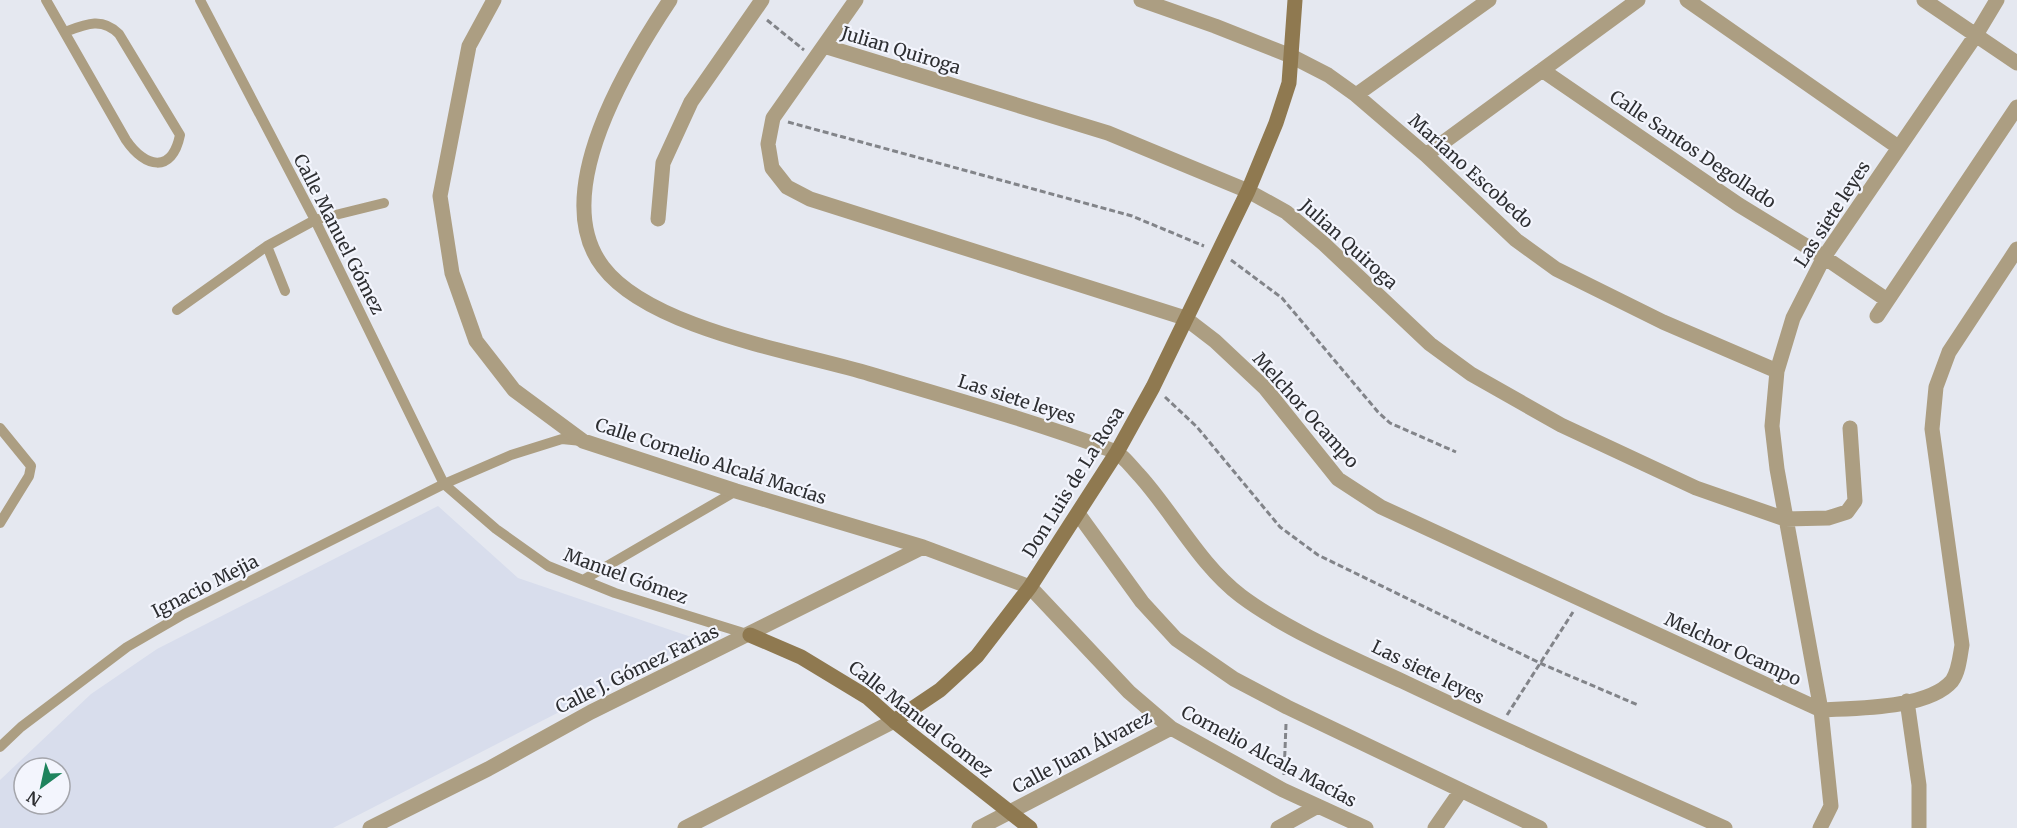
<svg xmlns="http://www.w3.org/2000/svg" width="2017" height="828" viewBox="0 0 2017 828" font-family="Merriweather,serif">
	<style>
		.built { fill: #d8ddec; fill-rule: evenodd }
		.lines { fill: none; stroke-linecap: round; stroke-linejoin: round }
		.path { stroke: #828489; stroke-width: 3; stroke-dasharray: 6 3; stroke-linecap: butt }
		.lane { stroke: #ac9e82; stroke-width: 10 }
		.street { stroke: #ac9e82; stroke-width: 15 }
		.secondary { stroke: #8f7950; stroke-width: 15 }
		.labels { text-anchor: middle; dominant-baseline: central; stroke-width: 4.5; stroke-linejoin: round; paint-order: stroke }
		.street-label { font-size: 18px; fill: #2d2e31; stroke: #f3f5fd }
	</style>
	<rect width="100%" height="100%" fill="#e5e8f0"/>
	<path class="built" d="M438,506L518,578L700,640L333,828H0V780L91,694L157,649ZM24,768H60V804H24Z"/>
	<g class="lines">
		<path class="path" d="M767,20L804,50
			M788,122L1132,216L1204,246
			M1231,260L1282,298L1378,412L1390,423L1456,452
			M1165,397L1197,427L1280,527L1318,555L1542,664L1638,705
			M1507,715L1573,612
			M1284,775L1286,724"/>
		<path class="lane" d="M46,0L126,140C145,168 172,174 180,135L119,34C102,17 86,24 65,32
			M200,0L315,220L444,484L496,529L548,566L615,593L750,635
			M267,246L285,291
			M177,310L267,246L315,220L384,203
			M0,428L31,466L29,476L0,523
			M583,580L736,491
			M0,747L21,727L127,647L184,614L444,484L511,455L562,439L582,441"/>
		<path class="street" d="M494,0L469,46L440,196L452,273L476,341L514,390L583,441L736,491L923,547L1030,587L1129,692L1171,728L1283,790L1366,828
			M670,0C628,63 547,194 603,267C650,329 797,352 870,374C951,398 1032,421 1111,450C1123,454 1131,467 1140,476C1174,514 1200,565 1241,596C1285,629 1352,658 1402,681C1509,732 1617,780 1725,828
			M856,0L773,118L768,144L772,168L787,187L810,199L1185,318L1215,341L1265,388L1338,479L1381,507L1821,710C1856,708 1928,709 1952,681C1959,671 1960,656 1962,645L1932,429L1936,387L1949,352L2017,249
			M1141,0L1215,26L1291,56L1328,75L1356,95L1426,155L1516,240L1556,269L1663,322L1777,371
			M1687,0L1898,147
			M1924,0L2017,63
			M824,46L1108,133L1248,191L1286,212L1324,244L1430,344L1471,374L1561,425L1696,488L1785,519L1828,518L1847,512L1855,501L1850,428
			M1542,70L1739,205L1824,257L1887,300
			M1356,95L1489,0
			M1426,155L1638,0
			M658,219L663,163L691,102L762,0
			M1877,316L2017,107
			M1079,515L1142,602L1176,639L1234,679L1287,707L1540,828
			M1907,701L1919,785V828
			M370,828L488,769L591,712L923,547
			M685,828L894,721
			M979,828L1171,728
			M1278,828L1318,806
			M1435,828L1460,792
			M1820,828L1831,806L1821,710L1777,469L1772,426L1777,371L1793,318L1824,257L1976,35L1997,0"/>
		<path class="secondary" d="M750,635L801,657L867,697L894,721L1030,828
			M894,721L940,690L977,656L1030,587L1117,452L1153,387L1248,191L1276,123L1289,83L1295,0"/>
	</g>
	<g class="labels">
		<g class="street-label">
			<text transform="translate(901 50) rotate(17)">Julian Quiroga</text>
			<text transform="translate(1693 149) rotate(34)">Calle Santos Degollado</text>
			<text transform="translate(1471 171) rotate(42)">Mariano Escobedo</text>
			<text transform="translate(1832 214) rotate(-57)">Las siete leyes</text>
			<text transform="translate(339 234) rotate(63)">Calle Manuel Gómez</text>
			<text transform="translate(1349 244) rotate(42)">Julian Quiroga</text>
			<text transform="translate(1017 399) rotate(18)">Las siete leyes</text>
			<text transform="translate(1306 410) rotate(48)">Melchor Ocampo</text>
			<text transform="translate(711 461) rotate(18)">Calle Cornelio Alcalá Macías</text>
			<text transform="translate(1073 482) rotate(-58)">Don Luis de La Rosa</text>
			<text transform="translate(626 576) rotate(20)">Manuel Gómez</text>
			<text transform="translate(205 586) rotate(-27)">Ignacio Mejia</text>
			<text transform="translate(1733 649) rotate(25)">Melchor Ocampo</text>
			<text transform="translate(637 669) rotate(-26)">Calle J. Gómez Farias</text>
			<text transform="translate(1428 672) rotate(26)">Las siete leyes</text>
			<text transform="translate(921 719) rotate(38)">Calle Manuel Gomez</text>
			<text transform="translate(1082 752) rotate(-28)">Calle Juan Álvarez</text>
			<text transform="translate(1269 756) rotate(28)">Cornelio Alcala Macías</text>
		</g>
	</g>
	<g transform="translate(42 786) rotate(213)"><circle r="28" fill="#f3f5fd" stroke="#a4a5ab" stroke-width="1.5"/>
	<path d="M0-4.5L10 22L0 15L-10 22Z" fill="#1e835d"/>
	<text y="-9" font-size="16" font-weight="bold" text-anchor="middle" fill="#2d2e31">N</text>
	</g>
</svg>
